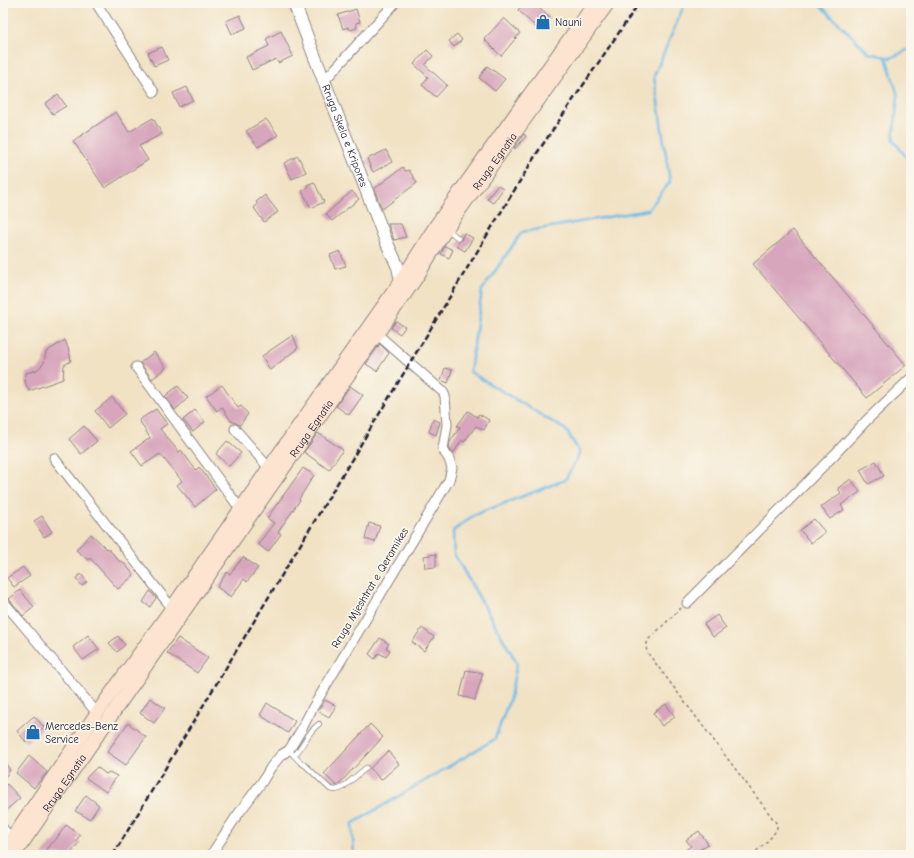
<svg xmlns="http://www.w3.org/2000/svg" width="914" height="858" viewBox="0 0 914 858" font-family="'Comic Neue',sans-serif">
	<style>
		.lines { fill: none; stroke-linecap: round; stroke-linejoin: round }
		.stream { stroke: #6fbbe9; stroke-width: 2.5 }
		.building { fill: #d7a5bc }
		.service-casing { stroke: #8a8280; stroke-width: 6 }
		.minor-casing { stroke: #8a8280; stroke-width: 11 }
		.tertiary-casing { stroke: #8a8280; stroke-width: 14 }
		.secondary-casing { stroke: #8a8280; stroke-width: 15 }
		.path { stroke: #8a8280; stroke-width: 1.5; stroke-dasharray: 3 3; stroke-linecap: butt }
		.service { stroke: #fff; stroke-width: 4.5 }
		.minor { stroke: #fff; stroke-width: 9 }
		.tertiary { stroke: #fff; stroke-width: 12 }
		.secondary { stroke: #fde4d0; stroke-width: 13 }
		.rail { stroke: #22223b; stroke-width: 2.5; stroke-dasharray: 6 3; stroke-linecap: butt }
		.labels { text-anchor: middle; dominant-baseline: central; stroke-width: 3.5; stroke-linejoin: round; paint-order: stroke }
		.poi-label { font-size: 11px; fill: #22223b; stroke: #fbf7ec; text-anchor: start }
		.street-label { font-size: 11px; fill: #22223b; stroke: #fbf7ec }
	</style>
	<rect width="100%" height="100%" fill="#fbf7ec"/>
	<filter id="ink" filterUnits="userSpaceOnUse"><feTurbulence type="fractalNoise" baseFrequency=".025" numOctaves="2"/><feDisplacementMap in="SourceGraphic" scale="8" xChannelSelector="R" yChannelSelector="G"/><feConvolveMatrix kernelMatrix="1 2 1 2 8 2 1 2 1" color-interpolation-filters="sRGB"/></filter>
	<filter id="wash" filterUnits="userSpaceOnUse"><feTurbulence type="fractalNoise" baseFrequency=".012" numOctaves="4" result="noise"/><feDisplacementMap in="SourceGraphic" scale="16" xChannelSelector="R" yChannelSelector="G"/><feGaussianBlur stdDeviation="0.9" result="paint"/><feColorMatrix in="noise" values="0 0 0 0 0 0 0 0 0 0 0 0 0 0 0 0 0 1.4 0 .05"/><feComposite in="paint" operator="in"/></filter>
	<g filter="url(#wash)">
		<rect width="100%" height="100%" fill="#f1e2c4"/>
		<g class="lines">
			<path class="stream" d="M818,3L869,53L891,58L911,48
				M886,57L898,96L893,140L911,163
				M354,855L352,824L495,739L510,698L517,663L454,554L453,531L474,515L565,480L580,453L566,430L470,372L482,290L522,232L648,210L670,182L654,76L685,3"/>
		</g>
		<g id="blocks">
			<path class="building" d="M524,3H534L550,18L539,30L518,10Z
				M356,9L360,22L356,23L357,28L350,30L348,27L343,29L338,15Z
				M240,15L246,28L232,34L226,21Z
				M504,18L520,33L501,56L484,39Z
				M281,31L293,56L278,63L276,59L252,70L246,57L269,46L266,39Z
				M457,34L462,40L454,47L449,41Z
				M162,47L168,60L154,66L148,53Z
				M427,50L433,56L425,65L447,85L436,97L422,85L428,77L414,64Z
				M487,66L505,79L495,91L479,78Z
				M187,87L193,100L179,107L173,93Z
				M58,94L66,106L53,114L45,104Z
				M116,112L129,132L153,118L162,134L139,146L148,160L105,188L73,141Z
				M266,119L278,135L258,147L246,131Z
				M524,134L526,136L515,149L514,148Z
				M386,150L392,162L373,172L367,159Z
				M298,156L306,172L292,179L284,163Z
				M403,167L405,171L409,170L417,183L382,209L374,189Z
				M314,182L324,202L311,208L302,191L308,188L307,185Z
				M498,185L503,189L493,203L487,199Z
				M352,191L359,199L332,221L326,214Z
				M265,195L278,212L264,222L254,208L258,204L256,202Z
				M388,224H401L406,237L394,240Z
				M793,230L906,365L867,398L753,264Z
				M464,233L473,238L465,251L456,246L461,240Z
				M445,246L453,250L449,258L441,254Z
				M340,251L346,266L335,269L330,255Z
				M396,321L405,327L400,334L391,328Z
				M293,335L298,348L270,370L262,356Z
				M65,340L69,351L71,361L64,365L63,379L29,391L25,382L26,373L37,370L44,363L46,352Z
				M380,344L389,353L377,371L366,364Z
				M154,352L166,368L152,379L140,363Z
				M445,368L452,370L448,383L441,380Z
				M222,385L238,408L241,406L248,414L240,425L231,421L222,407L217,411L206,396Z
				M178,386L188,398L175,410L165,396Z
				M350,386L363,395L349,415L336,406Z
				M112,397L125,414L108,428L95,411Z
				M156,409L167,424L160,429L179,452L181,450L196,470L199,467L216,489L195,507L177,485L182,481L160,454L142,466L131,451L150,438L139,420Z
				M195,410L205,422L193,432L183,420Z
				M468,411L477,417L479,414L489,420L484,430L476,426L464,442L462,440L453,454L449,448L450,442L460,427L457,426Z
				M433,419L440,422L436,435L429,432Z
				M84,426L97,441L81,454L69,439Z
				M318,433L343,450L329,470L304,452Z
				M227,441L241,453L229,466L216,454Z
				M876,461L884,476L868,484L860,470Z
				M303,468L314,475L299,499L300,500L278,532L281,534L268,552L258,544L274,523L267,518Z
				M851,479L860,492L841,505L844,510L830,519L821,507L841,493L838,488Z
				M42,516L52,532L44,537L34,521Z
				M814,519L825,532L811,543L800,530Z
				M369,523L380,526L375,542L365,539Z
				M91,534L107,549L108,548L120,562L122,561L134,575L118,589L90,558L88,560L76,550Z
				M436,554V567L425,568L424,556Z
				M243,557L258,568L247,582L244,579L231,597L217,587L227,572L230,574Z
				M23,567L30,576L14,587L7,578Z
				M81,574L87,582L82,586L76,578Z
				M20,590L34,607L23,616L9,599Z
				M150,591L156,598L150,607L143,602Z
				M717,615L726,628L713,637L704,624Z
				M422,628L434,637L424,651L412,642Z
				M88,635L99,649L83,660L73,647Z
				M118,636L125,645L117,652L109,643Z
				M178,638L208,658L197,673L167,653Z
				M380,638L389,644L386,648L390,650L386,657L379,653L375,659L369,654Z
				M466,670L483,673L475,700L460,696Z
				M150,698L165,708L154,723L140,713Z
				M325,700L336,706L329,717L318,711Z
				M267,703L295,721L288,733L260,715Z
				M666,704L675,717L662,726L653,713Z
				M34,716L44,727L26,742L17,731Z
				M128,723L146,737L126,765L107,752Z
				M370,724L383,737L337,786L324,774Z
				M388,751L399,764L381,780L370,768Z
				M29,756L47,772L34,788L16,773Z
				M3,760L10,770L3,780Z
				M97,767L106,774L109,772L117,776L106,792L86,778Z
				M7,784L20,798L3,813V788Z
				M86,795L99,805L90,819L75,811Z
				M66,825L80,835L76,841L79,842L70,855H42L51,843L54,842Z
				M699,831L708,844L692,855H678L691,846L686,840Z"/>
		</g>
	</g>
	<g filter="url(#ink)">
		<use href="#blocks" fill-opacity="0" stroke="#8a8280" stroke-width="1"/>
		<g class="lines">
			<g class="service-casing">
				<path id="service" d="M448,230L458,238
					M289,750L300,762L306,766L330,789L336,790L342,788L366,768
					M294,756C304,746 307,732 319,724"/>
			</g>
			<g class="minor-casing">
				<path id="minor" d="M96,3L154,92
					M324,81L395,3
					M136,367L241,510
					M235,429L269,468
					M54,458L172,608
					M3,601L97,713
					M687,603L834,455L867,420L911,378
					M3,829L12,838
					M211,855L236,817L262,782L271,767L281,755L289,750L300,732L312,709L449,480L452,468L449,459L445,453L443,449L447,425L445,396L443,392L377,334"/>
			</g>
			<g class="tertiary-casing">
				<g id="tertiary">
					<path id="s1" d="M294,3L386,241L398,267L401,281L407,285"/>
				</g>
			</g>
			<g class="secondary-casing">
				<g id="secondary">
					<path d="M3,851L97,713L172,608L269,468L401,281L437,224L595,3"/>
					<path id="s2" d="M14,855L416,278L446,229L608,3"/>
				</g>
			</g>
			<path class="path" d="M681,608L648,640L646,647L647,652L777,824C779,834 759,848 752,855"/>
			<use href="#service" class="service"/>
			<use href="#minor" class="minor"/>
			<use href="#tertiary" class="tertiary"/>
			<use href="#secondary" class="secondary"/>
			<path class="rail" d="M113,855L489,232L537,153L639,3"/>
		</g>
	</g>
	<defs>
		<g id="shop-bare" transform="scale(1.2)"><path d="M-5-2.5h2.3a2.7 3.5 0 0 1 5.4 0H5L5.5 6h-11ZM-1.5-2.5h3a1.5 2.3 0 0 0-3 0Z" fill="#1f6fb2" stroke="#fbf7ec" stroke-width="2.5" paint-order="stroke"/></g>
	</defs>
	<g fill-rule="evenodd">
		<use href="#shop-bare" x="543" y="22"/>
		<use href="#shop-bare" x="33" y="732"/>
	</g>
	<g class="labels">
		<g class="poi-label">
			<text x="555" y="22">Nauni</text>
			<text x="45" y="726">Mercedes-Benz<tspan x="45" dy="13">Service</tspan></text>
		</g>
		<g class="street-label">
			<text stroke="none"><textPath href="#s1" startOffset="142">Rruga Skela e Kripores</textPath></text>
			<text stroke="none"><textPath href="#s2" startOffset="844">Rruga Egnatia</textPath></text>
			<text stroke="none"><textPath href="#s2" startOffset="520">Rruga Egnatia</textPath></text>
			<text transform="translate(370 588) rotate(-59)">Rruga Mjeshtrat e Qeramikes</text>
			<text stroke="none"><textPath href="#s2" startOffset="88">Rruga Egnatia</textPath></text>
		</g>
	</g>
	<rect width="914" height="858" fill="none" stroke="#fbf7ec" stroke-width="16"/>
</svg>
